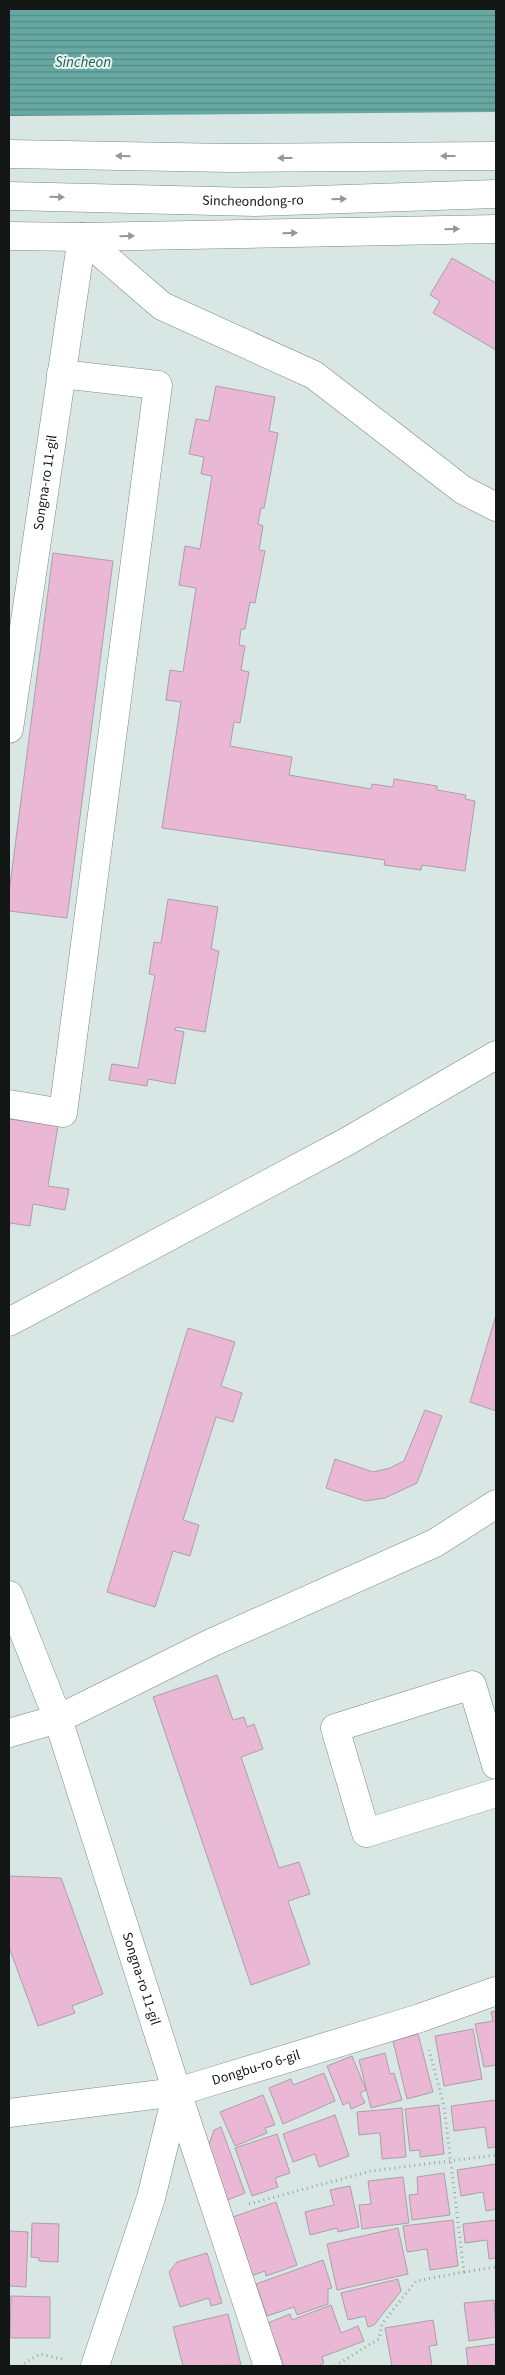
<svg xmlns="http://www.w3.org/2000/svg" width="505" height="2375" viewBox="0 0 505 2375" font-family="'Source Sans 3',sans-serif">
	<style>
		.water { fill: url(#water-rules) }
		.building { fill: #eab8d5; stroke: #aba0a6 }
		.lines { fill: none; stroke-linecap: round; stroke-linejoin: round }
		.minor-casing { stroke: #7d8a88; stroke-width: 29 }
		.major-casing { stroke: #7d8a88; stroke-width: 29 }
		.path { stroke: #9ca7a5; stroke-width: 3; stroke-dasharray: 1 4; stroke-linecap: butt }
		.minor { stroke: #fff; stroke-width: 28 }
		.major { stroke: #fff; stroke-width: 28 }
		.oneway { fill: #949796 }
		.labels { text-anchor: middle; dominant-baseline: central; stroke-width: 4; stroke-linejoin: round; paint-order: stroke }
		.street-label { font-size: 14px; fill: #121716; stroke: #e5f3f1 }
		.water-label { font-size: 15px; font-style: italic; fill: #255d57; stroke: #e5f3f1 }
	</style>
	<defs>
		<pattern id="water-rules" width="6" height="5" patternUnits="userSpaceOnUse" patternTransform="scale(1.25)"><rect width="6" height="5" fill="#67a9a2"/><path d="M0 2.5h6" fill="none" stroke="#538983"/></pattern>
	</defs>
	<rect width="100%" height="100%" fill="#d8e6e4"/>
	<path class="water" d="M9,9H496V112L9,116Z"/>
	<path class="building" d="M452,258L496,283V350L433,313L440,301L430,295Z
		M216,386L275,397L269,431L278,433L264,508H261L258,524L263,526L259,550L265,551L255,603L250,602L245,629H241L239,645L245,646L241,670L249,672L240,723L234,722L230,746L292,757L289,775L371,789L372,784L393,787L394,779L437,786V790L466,795L465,799L475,801L465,871L422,865L421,870L384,865L385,860L162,828L181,702L166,700L170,670L183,672L196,588L179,585L185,546L200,549L212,476L201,474L204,457L189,454L196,419L209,421Z
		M53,553L113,561L67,918L9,911V893Z
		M168,899L218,907L211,949L219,951L205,1032L176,1027L175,1030L184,1032L175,1084L148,1079L147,1086L109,1080L112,1064L138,1068L155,975L149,974L154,942L161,943Z
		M9,1119L58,1126L48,1186L69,1189L65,1210L33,1204L30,1226L10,1223L9,1232Z
		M496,1315V1411L470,1402Z
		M188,1328L235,1342L221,1386L242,1393L233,1422L216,1417L183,1520L199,1525L190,1556L173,1551L155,1607L107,1592Z
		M425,1410L442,1416L417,1483L385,1498L365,1501L326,1488L335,1459L373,1472L390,1468L404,1461Z
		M217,1675L233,1720L244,1717L247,1727L254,1724L263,1749L241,1757L279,1868L299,1862L310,1894L288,1901L310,1964L251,1985L153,1697Z
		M9,1876L61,1878L103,1994L72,2006L75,2013L38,2026L9,1947Z
		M496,2011V2065L484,2067L475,2024L493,2021L491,2012Z
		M473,2029L482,2079L444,2086L435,2036Z
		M418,2034L433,2092L407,2099L393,2041Z
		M385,2053L390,2074L394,2073L402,2100L371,2108L359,2060Z
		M352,2056L366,2090L360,2093L365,2103L351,2109L349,2102L343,2105L327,2066Z
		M324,2073L335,2101L283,2124L269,2088L291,2079L293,2085Z
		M263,2095L275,2125L265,2128L267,2133L235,2146L220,2112Z
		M496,2100V2147L488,2148L485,2127L454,2131L451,2106Z
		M439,2105L444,2154L420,2157V2150L410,2151L405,2109Z
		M402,2108L406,2157L382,2159L380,2133L359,2135L357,2112Z
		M335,2115L349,2156L319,2167L315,2154L293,2162L283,2134Z
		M221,2127L245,2193L225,2201L207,2151L214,2130Z
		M277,2134L290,2173L275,2178L278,2187L252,2196L235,2148Z
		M496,2164V2209L486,2211L483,2192L461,2196L457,2170Z
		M444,2173L450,2215L412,2220L409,2195L418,2194L417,2177Z
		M403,2177L409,2223L362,2229L359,2205L371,2204L368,2181Z
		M350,2186L359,2227L338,2232L337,2228L310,2235L305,2212L334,2205L330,2190Z
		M276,2202L297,2265L266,2276L265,2271L248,2277L243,2263L248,2261L233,2217Z
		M453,2220L458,2266L430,2270L427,2249L407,2252L403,2226Z
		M496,2220V2258L489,2259L487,2240L465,2243L463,2224Z
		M32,2223L59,2224L58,2262L39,2261V2258L31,2257Z
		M398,2228L408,2274L337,2290L327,2244Z
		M9,2231L28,2232L26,2287L9,2286Z
		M207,2253L222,2303L211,2306L209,2298L180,2307L169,2272L177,2262Z
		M323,2260L332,2288L328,2289V2304L297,2315L294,2307L267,2316L256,2284Z
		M398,2279L401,2291L374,2325L368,2327L365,2316L348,2320L341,2293Z
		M11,2296L50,2297V2338H10Z
		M494,2300L496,2337L469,2341L464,2303Z
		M331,2305L341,2333L358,2326L364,2341L322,2357L324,2363L317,2366H284L268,2323L290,2314L292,2320Z
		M228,2314L241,2365L183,2366L173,2327Z
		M433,2320L437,2345L429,2346L432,2366H392L385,2328Z
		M496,2344V2366H468L466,2348Z"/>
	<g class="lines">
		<g class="minor-casing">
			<g id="minor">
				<path d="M9,236L82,237L496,229"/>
				<path d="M82,237L162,306L314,375L463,490L496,507"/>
				<path id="s1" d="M9,729L82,237"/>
				<path d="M9,1104L63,1113L158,385L61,374"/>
				<path d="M9,1322L346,1142L496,1055"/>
				<path id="s2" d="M9,1595L58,1719L177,2092L268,2366"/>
				<path d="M9,1733L58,1719L211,1643L435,1543L496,1504"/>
				<path d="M496,1765L472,1685L335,1728L366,1833L496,1793"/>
				<path id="s3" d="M9,2113L177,2092L420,2018L496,1991"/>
				<path d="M95,2366L151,2198L177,2092"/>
			</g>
		</g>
		<g class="major-casing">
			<g id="major">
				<path d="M9,154L230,158L496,156"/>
				<path id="s4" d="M9,196L255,202L496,194"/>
			</g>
		</g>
		<path class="path" d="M249,2204L371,2171L496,2155
			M464,2272L496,2267
			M20,2366L40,2354L62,2359
			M335,2366L379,2339L382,2324L416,2281L464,2272L444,2106L429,2050"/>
		<use href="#minor" class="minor"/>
		<use href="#major" class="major"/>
	</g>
	<defs><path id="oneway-solid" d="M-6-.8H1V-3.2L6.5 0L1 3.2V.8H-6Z" transform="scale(1.25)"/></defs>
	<g class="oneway">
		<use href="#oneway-solid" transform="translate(123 156) rotate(-179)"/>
		<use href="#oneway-solid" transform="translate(448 156) rotate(180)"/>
		<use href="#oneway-solid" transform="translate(285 158) rotate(180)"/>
		<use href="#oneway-solid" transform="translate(57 197) rotate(1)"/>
		<use href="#oneway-solid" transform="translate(339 199) rotate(-2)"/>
		<use href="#oneway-solid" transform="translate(452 229) rotate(-1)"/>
		<use href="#oneway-solid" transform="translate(290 233) rotate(-1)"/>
		<use href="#oneway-solid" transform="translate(127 236) rotate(-1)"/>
	</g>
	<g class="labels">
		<g class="street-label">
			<text stroke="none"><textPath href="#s4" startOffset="244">Sincheondong-ro</textPath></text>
			<text stroke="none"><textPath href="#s1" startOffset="249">Songna-ro 11-gil</textPath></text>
			<text stroke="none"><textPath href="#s2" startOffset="406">Songna-ro 11-gil</textPath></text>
			<text stroke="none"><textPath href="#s3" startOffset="252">Dongbu-ro 6-gil</textPath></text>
		</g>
		<g class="water-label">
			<text x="83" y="62">Sincheon</text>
		</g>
	</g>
	<rect width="505" height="2375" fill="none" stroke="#121716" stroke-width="20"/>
</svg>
